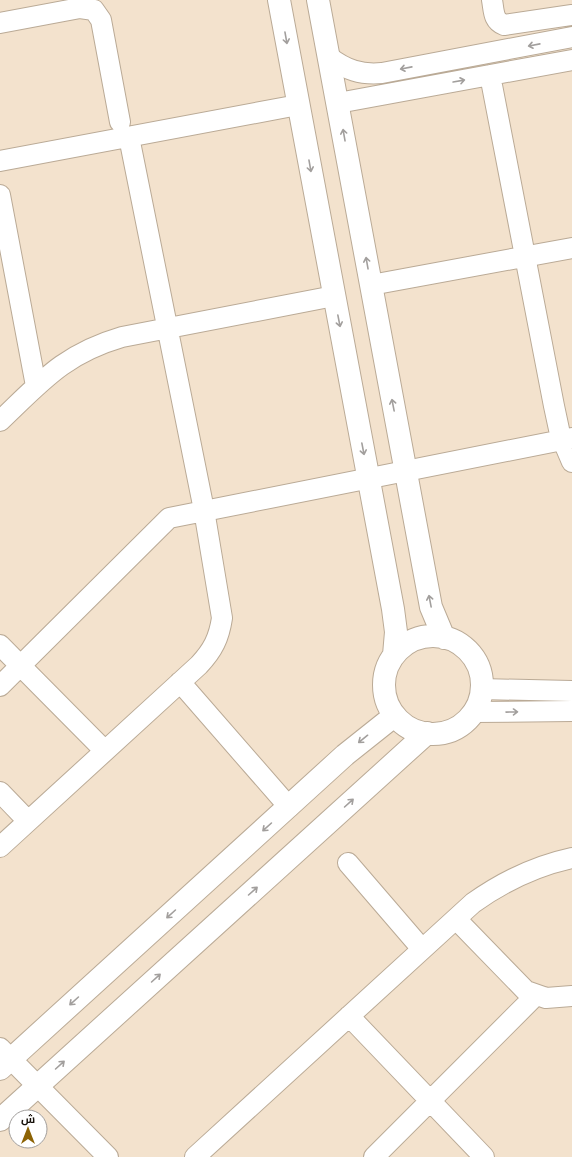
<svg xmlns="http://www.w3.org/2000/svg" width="572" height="1157" viewBox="0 0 572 1157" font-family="'Asap Condensed',Cairo,sans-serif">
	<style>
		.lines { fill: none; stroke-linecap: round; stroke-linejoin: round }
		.minor-casing { stroke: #baaa96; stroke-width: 22 }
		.tertiary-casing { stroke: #baaa96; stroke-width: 24 }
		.minor { stroke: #fff; stroke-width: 20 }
		.tertiary { stroke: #fff; stroke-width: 22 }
		.oneway { stroke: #a29f9d }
	</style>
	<rect width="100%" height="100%" fill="#f3e2cd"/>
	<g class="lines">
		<g class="minor-casing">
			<path id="minor" d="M492,0C494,11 493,21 504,25L572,15
				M0,23L80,8L94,10L101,20L120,122
				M329,57C346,70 361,75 382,73L572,37
				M490,75L554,406L560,434L572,462
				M338,103L572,60
				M0,161L298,105
				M0,195L36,386
				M371,285L572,248
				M0,421C42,381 64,354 122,337L334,296
				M0,645L105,751
				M180,682L289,807
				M0,686L169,518L572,438
				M481,689L572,691
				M473,712L572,711
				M0,792L28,821
				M0,847L199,665C213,650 219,638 222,618L204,510L129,137
				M348,863L422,949
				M456,919L526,991L546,998L572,996
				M349,1016L484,1157
				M0,1048L108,1157
				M195,1157L473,903C504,881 535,866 572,858
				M374,1157L535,996"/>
		</g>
		<g class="tertiary-casing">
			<path id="tertiary" d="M279,0L393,609L396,632L394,655
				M318,0L431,607L444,638
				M384 685a49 49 0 1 1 98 0a49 49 0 1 1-98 0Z
				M0,1069L345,755L394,716
				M0,1120L427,733"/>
		</g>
		<use href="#minor" class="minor"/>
		<use href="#tertiary" class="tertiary"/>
	</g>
	<defs><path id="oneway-shaft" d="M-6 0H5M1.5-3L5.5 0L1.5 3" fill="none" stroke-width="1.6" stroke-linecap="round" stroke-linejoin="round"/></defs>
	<g class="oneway">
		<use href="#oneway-shaft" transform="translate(286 38) rotate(80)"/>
		<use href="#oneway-shaft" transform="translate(534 45) rotate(169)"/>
		<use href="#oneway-shaft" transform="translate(406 68) rotate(169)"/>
		<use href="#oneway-shaft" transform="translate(459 81) rotate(-10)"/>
		<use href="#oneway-shaft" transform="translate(344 135) rotate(-100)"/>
		<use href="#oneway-shaft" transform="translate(310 166) rotate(80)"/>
		<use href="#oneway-shaft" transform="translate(367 263) rotate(-100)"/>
		<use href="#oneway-shaft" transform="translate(339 321) rotate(79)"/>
		<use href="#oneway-shaft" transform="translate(393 405) rotate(-101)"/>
		<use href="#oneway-shaft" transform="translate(363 449) rotate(79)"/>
		<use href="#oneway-shaft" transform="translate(430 601) rotate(-101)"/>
		<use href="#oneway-shaft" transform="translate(512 712) rotate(-1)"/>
		<use href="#oneway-shaft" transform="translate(363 739) rotate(141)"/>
		<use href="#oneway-shaft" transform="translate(349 803) rotate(-42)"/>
		<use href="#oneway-shaft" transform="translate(267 827) rotate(138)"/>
		<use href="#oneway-shaft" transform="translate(253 891) rotate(-42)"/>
		<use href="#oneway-shaft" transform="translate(171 914) rotate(138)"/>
		<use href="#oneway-shaft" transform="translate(156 978) rotate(-42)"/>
		<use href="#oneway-shaft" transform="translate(74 1001) rotate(138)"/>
		<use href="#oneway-shaft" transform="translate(60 1065) rotate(-42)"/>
	</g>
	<g transform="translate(28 1129)"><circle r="19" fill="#ffffff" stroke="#a29f9d"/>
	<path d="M0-3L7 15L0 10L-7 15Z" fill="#8c6305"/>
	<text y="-6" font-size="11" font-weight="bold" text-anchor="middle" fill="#161009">ش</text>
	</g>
</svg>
